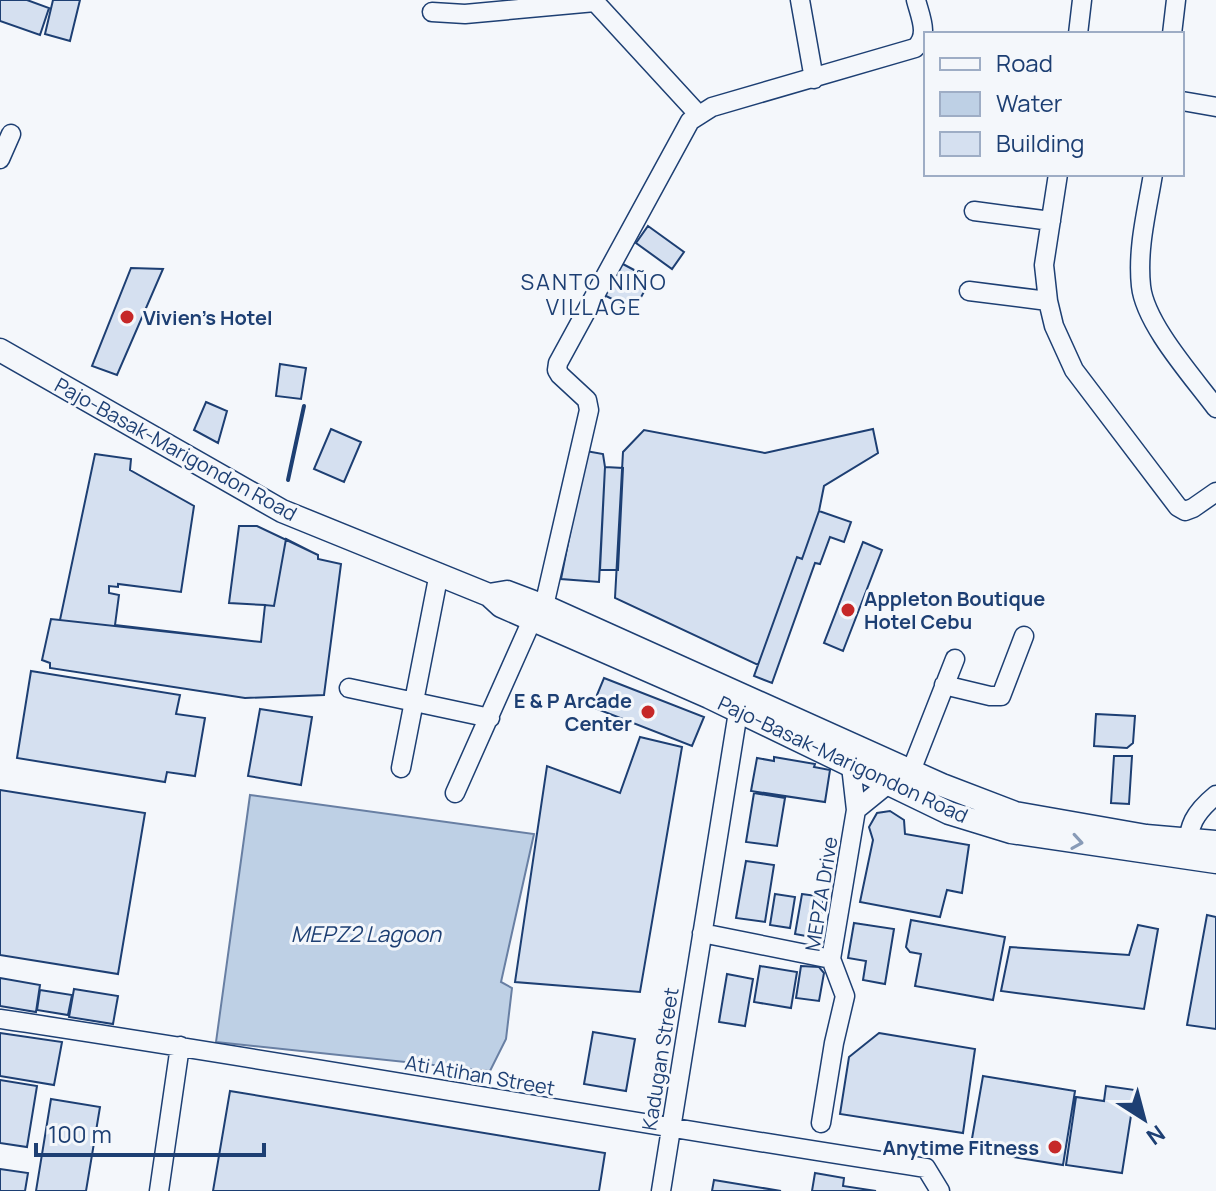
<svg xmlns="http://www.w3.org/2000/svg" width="1216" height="1191" viewBox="0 0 1216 1191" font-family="Manrope,sans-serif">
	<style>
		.water { fill: #bed0e5; stroke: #687fa3; stroke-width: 2 }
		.building { fill: #d5e0f0; stroke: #1d3f73; stroke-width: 2 }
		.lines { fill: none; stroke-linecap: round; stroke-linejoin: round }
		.minor-casing { stroke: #1d3f73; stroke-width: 21 }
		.major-casing { stroke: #1d3f73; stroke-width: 25 }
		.minor { stroke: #f4f7fb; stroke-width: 18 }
		.major { stroke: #f4f7fb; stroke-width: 22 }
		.wall { stroke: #1d3f73; stroke-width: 4 }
		.oneway { stroke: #889bb7 }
		.poi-dot { fill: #c62828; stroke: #f4f7fb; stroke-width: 3 }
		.labels { text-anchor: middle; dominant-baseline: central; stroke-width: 6; stroke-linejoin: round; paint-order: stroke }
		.poi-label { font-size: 20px; font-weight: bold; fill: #1d3f73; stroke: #f4f7fb; text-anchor: start }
		.street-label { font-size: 20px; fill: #1d3f73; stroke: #f4f7fb }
		.neighbourhood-label { font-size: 22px; letter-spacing: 2px; fill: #1d3f73; stroke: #f4f7fb }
		.water-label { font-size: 22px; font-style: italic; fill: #1d3f73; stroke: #f4f7fb }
	</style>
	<rect width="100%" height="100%" fill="#f4f7fb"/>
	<path class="water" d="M250,795L534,834L501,982L512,988L506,1039L490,1071L216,1042Z"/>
	<path class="building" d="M0,0H27L49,8L40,35L0,21Z
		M53,0H80L70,41L45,34Z
		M648,226L684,252L672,269L636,243Z
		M621,263L651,279L634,310L604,295Z
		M131,268L163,269L117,375L92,366Z
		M280,364L306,368L301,399L276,396Z
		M206,402L227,411L218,443L194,430Z
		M331,429L361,442L344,482L314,469Z
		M873,429L878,453L824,486L819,511L802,559L797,557L758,665L615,598L623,452L644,430L765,453Z
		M586,451L603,454L605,467L599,582L561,579Z
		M95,454L131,459L130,470L194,506L181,592L118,584V587L109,586V593L119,595L115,625L261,642L265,605L229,603L239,526H257L318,555V559L341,564L324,695L245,698L50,668V663L42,660L51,619L60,620Z
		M605,467L623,468L618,570H600Z
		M819,511L851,522L844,542L830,537L820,564L815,563L772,683L754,676L797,557L802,559Z
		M286,539L318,555V559L341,564L324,695L245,698L50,668V663L42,660L51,619L261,642L265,605L274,606Z
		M863,542L882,550L843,651L824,643Z
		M31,671L180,695L176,714L205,718L195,776L167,772L165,782L17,758Z
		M604,678L704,717L692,746L592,707Z
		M260,709L312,717L301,785L248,776Z
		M1096,714L1135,716L1133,743L1127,748L1094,746Z
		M640,737L682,747L640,992L515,982L547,766L620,793Z
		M1114,756H1132L1129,804L1111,803Z
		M774,757L815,764L814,767L830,770L825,802L751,791L757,758L774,761Z
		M0,790L145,813L118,974L0,955Z
		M754,793L785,798L777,846L746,842Z
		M890,811L904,820L905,834L969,845L962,893L947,890L940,917L860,902L873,840L869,827L877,813Z
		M746,861L774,865L765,922L736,918Z
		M775,894L795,897L790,928L770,925Z
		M802,894L824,897L817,938L795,934Z
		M1207,915L1216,917V1029L1187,1025Z
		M911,920L1005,937L993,1000L915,986L921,954L910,952L906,947Z
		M854,923L894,929L885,984L863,980L866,961L848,958Z
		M1138,925L1158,929L1144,1009L1001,991L1010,947L1129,955Z
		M760,966L797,972L791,1008L754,1002Z
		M801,966L819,967L824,973L819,1001L796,998Z
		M727,974L753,979L745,1026L719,1022Z
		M0,978L40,985L36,1012L0,1006Z
		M74,989L118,996L113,1024L69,1017Z
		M40,990L72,995L68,1015L37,1010Z
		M593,1032L635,1039L626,1091L584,1084Z
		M0,1033L62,1042L54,1085L0,1076Z
		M879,1033L975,1049L963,1133L840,1114L849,1057Z
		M983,1076L1075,1091L1063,1165L970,1150Z
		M0,1080L37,1086L27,1147L0,1143Z
		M1106,1086L1135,1090L1122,1173L1066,1165L1076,1097L1104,1101Z
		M230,1091L605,1153L599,1191H213Z
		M51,1099L100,1107L86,1191H36Z
		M0,1169L28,1173L25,1191H0Z
		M815,1173L844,1178L843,1186L876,1191H812Z
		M714,1180L781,1191H712Z"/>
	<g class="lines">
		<g class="minor-casing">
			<path id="minor" d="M800,0L814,79
				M595,2L698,114
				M432,12L465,14L595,2L596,0
				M1078,34L1082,0
				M1172,34L1176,0
				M1182,101L1216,107
				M0,159L11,134
				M1058,174L1044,265L1048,301L1054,326L1074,370L1178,507L1185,511L1193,508L1216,492
				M1153,174C1147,211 1137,248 1141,286C1145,324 1193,377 1216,408
				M974,211L1051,221
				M969,291L1048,301
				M544,606L589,410L587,400L560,375L557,370L558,363L690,121L712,107L915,48C930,36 920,16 916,0
				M944,685L990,696H1001L1024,636
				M349,688L490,718
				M401,768L439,573
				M911,771L955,659
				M455,793L532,620
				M856,810L888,784
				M1185,853C1190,824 1193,814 1216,795
				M702,933L831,959
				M0,1019C309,1065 617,1121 926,1168L940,1191
				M821,1123L834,1043L845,996L831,959L856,810L851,766
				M159,1191L180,1046
				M661,1191L738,712"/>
		</g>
		<g class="major-casing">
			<path id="major" d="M0,350L282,511L489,595L501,606L709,697L949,813L1011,832L1216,862
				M489,595L507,592L544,606L942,785L1015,813L1146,836L1216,842"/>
		</g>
		<use href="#minor" class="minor"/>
		<use href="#major" class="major"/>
		<path class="wall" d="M288,480L304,406"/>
	</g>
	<defs><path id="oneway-chevron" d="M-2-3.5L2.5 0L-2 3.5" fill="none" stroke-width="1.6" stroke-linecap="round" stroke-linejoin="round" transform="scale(2)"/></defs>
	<use class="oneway" href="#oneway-chevron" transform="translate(1077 842) rotate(9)"/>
	<g class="poi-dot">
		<circle cx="127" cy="317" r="8"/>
		<circle cx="848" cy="610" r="8"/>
		<circle cx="648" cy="712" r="8"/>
		<circle cx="1055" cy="1147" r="8"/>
	</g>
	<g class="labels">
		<g class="poi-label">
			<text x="143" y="317">Vivien's Hotel</text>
			<text x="864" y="598">Appleton Boutique<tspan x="864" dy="23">Hotel Cebu</tspan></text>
			<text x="632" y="700" text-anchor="end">E &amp; P Arcade<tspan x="632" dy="23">Center</tspan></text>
			<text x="1039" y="1147" text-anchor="end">Anytime Fitness</text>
		</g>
		<g class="street-label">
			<text transform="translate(176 449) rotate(29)">Pajo-Basak-Marigondon Road</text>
			<text transform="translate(843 759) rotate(25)">Pajo-Basak-Marigondon Road</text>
			<text transform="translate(821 894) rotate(-81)">MEPZA Drive</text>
			<text transform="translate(660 1059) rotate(-81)">Kadugan Street</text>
			<text transform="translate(480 1075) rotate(10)">Ati Atihan Street</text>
		</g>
		<g class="neighbourhood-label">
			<text x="594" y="282">SANTO NIÑO<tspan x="594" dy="25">VILLAGE</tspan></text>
		</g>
		<g class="water-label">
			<text x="366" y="934">MEPZ2 Lagoon</text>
		</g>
	</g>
	<rect x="924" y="32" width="260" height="144" fill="#f4f7fb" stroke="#9eadc5" stroke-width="2"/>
	<rect x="940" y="58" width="40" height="12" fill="#f4f7fb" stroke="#9eadc5" stroke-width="2"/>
	<text x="996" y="72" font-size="24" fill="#1d3f73">Road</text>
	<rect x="940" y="92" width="40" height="24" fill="#bed0e5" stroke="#9eadc5" stroke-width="2"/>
	<text x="996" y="112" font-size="24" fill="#1d3f73">Water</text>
	<rect x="940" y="132" width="40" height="24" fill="#d5e0f0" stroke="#9eadc5" stroke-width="2"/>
	<text x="996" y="152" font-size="24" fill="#1d3f73">Building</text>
	<g transform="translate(1144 1119) rotate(144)" stroke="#f4f7fb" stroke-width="6" paint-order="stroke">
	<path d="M0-6L14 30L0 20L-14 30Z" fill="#1d3f73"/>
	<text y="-12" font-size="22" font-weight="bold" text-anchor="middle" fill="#1d3f73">N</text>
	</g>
	<path d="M36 1143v12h228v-12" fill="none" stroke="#1d3f73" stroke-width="4"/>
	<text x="48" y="1143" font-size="24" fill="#1d3f73" stroke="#f4f7fb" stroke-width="6" paint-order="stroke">100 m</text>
</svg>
